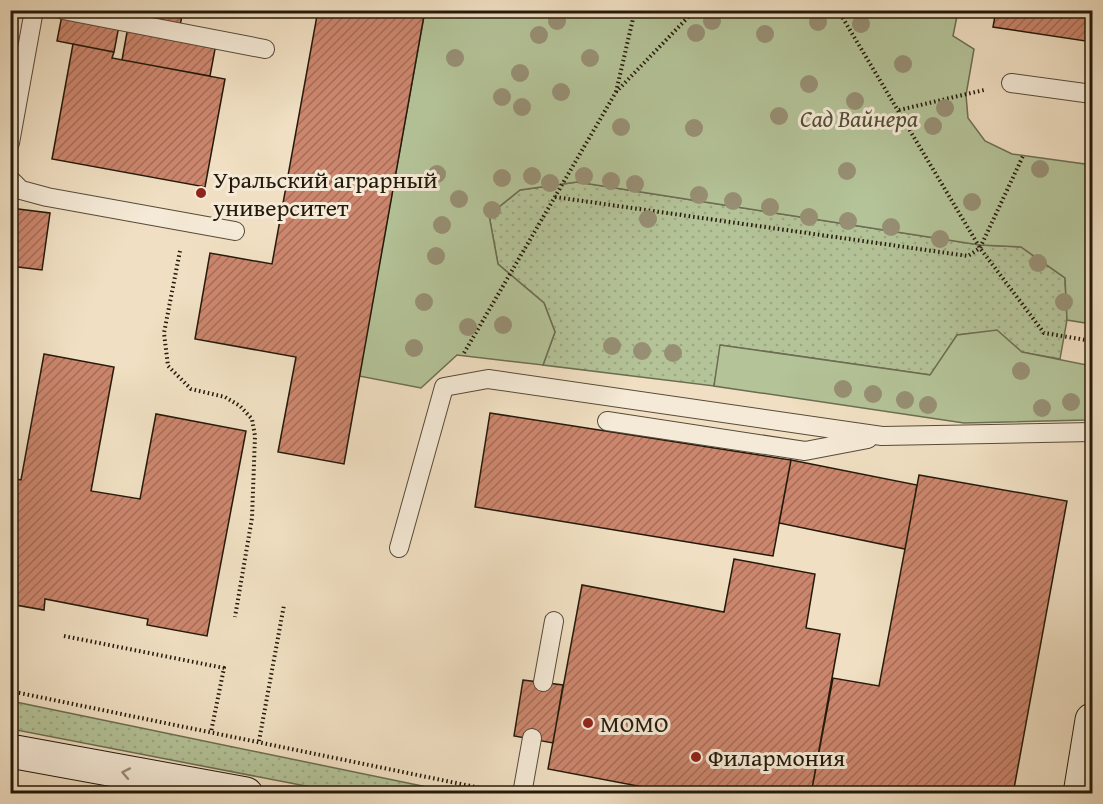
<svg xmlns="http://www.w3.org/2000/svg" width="1103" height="804" viewBox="0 0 1103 804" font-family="'Gentium Book Plus',serif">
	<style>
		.grass { fill: url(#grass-dots); stroke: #6c6e52; stroke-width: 1.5 }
		.park { fill: #b4c398; stroke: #6c6e52; stroke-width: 1.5 }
		.building { fill: url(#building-hatch); stroke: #241a0b; stroke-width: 1.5 }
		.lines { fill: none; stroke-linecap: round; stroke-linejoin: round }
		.lane-casing { stroke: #574b39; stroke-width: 20 }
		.secondary-casing { stroke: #241a0b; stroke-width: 35 }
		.path { stroke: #241a0b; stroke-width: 4; stroke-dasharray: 1.5 3; stroke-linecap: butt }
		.lane { stroke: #f5ead7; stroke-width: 18 }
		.secondary { stroke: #f5ead7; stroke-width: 33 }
		.tree { fill: #978f74 }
		.oneway { stroke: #978c7b }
		.poi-dot { fill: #8f2418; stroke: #f5ead7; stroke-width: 2 }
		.labels { text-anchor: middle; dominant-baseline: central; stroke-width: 6; stroke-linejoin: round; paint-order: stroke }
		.park-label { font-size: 24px; font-style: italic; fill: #4f4d35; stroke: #f5ead7 }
		.poi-label { font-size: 24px; fill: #241a0b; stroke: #f5ead7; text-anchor: start }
	</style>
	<defs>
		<pattern id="grass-dots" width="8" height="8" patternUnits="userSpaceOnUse" patternTransform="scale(1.5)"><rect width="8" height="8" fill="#b4c398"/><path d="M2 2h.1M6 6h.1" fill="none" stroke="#9ba782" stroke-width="1.8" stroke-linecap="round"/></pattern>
		<pattern id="building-hatch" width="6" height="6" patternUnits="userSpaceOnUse" patternTransform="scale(1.5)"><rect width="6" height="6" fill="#cc866d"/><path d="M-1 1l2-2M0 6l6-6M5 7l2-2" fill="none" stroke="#a56d58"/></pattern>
	</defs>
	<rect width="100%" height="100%" fill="#f0dfc2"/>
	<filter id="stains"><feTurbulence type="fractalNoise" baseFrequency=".00333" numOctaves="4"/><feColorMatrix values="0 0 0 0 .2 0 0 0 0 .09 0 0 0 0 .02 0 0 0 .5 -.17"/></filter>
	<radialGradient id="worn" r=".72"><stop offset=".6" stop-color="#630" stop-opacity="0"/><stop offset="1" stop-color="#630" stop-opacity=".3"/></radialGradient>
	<path class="grass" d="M577,182L980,245L1021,247L1065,278L1067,320L1060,359L1021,352L997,331L957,335L931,375L721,345L714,386L543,365L555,332L544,303L498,264L489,215L520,190Z
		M11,701L456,793H342L11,729Z"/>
	<path class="park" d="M553,10L595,16L596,10L958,11L953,36L974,49L966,95L968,118L985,141L1012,154L1092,165V324L1067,320L1065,278L1021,247L980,245L577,182L520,190L489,215L498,264L544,303L555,332L543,365L457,355L421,388L359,376L425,11Z
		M997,330L1022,352L1092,366V382L1086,420L964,423L714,386L720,345L930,375L957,335Z"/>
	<path class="building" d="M63,10L121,15L114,52L57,41Z
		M131,10H183L180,26L218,33L210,76L122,60Z
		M318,10H425L344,464L278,452L296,357L195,339L210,253L272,264Z
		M996,10H1092V42L993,27Z
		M73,44L114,52L112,58L225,79L205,187L52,159Z
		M10,208L50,213L42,270L10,266Z
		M44,354L114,367L91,491L140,499L156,414L246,431L207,636L147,625L148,619L45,599L44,610L10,604V478L21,480Z
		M490,413L791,460L773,556L475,507Z
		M791,460L917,485L905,549L779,523Z
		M919,475L1067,501L1013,794H811L833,678L879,686Z
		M734,559L815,574L806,628L840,634L811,794H680L548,769L582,585L724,612Z
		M523,680L563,685L553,743L514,736Z"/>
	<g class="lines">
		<g class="lane-casing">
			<path id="lane" d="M63,10L265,49
				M1011,83L1092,94
				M10,143L34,10
				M10,179L21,190L47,197L235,231
				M607,421L805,451L868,439
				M399,548L444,387L488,379L882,436L1092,432
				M543,682L554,621
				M522,794L532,738"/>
		</g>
		<g class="secondary-casing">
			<path id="secondary" d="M10,751L246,794
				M1080,794L1092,720"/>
		</g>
		<path class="path" d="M838,10L980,248L1044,333L1092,341
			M616,92L635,10
			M899,110L984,90
			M555,197L968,256L980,248L1023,156
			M180,251L164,333L168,366L191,389L225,397L240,406L252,419L255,436L252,518L235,617
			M464,353L616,92L695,10
			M64,636L224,668L211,732
			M10,691L495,791
			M259,741L284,605"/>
		<use href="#lane" class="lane"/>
		<use href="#secondary" class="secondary"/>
	</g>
	<g class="tree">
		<circle cx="557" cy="21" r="9"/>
		<circle cx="712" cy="21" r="9"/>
		<circle cx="818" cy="22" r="9"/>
		<circle cx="861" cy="24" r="9"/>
		<circle cx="696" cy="33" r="9"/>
		<circle cx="765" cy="34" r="9"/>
		<circle cx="539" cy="35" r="9"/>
		<circle cx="455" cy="58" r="9"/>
		<circle cx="590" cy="58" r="9"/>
		<circle cx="903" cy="64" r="9"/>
		<circle cx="520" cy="73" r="9"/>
		<circle cx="809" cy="84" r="9"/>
		<circle cx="561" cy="92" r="9"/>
		<circle cx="502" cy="97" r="9"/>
		<circle cx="855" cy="101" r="9"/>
		<circle cx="522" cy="107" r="9"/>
		<circle cx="945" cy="108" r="9"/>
		<circle cx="779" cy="116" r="9"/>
		<circle cx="933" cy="126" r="9"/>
		<circle cx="621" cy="127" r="9"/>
		<circle cx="694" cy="128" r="9"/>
		<circle cx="1040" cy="169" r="9"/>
		<circle cx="847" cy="171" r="9"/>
		<circle cx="437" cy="174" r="9"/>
		<circle cx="532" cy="176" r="9"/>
		<circle cx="584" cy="176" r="9"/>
		<circle cx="502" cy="178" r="9"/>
		<circle cx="611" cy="181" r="9"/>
		<circle cx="550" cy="183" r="9"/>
		<circle cx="635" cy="184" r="9"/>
		<circle cx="699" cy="195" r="9"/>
		<circle cx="459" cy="199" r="9"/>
		<circle cx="733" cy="201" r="9"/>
		<circle cx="972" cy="202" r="9"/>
		<circle cx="770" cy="207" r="9"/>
		<circle cx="492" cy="210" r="9"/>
		<circle cx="809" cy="217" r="9"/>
		<circle cx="648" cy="219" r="9"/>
		<circle cx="848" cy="221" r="9"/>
		<circle cx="442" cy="225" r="9"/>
		<circle cx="891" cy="227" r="9"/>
		<circle cx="940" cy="239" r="9"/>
		<circle cx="436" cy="256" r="9"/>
		<circle cx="1038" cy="263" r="9"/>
		<circle cx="424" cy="302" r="9"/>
		<circle cx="1064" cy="302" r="9"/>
		<circle cx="503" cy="325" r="9"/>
		<circle cx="468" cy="327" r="9"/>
		<circle cx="612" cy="346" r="9"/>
		<circle cx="414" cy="348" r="9"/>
		<circle cx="642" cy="351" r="9"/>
		<circle cx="673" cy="353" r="9"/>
		<circle cx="1021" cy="371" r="9"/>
		<circle cx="843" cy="389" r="9"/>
		<circle cx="873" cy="394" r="9"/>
		<circle cx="905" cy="400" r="9"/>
		<circle cx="1071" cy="402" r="9"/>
		<circle cx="928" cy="405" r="9"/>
		<circle cx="1042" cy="408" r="9"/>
	</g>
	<defs><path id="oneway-chevron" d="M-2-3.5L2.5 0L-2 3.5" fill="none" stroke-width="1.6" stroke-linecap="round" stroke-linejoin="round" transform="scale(1.5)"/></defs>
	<use class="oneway" href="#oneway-chevron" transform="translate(126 773) rotate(-169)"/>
	<g class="poi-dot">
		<circle cx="201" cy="193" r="6"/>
		<circle cx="588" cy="723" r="6"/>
		<circle cx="696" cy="757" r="6"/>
	</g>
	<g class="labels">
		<g class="park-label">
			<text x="859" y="118">Сад Вайнера</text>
		</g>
		<g class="poi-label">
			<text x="213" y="179">Уральский аграрный<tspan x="213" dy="28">университет</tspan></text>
			<text x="600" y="723">MOMO</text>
			<text x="708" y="757">Филармония</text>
		</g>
	</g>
	<rect width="1103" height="804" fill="none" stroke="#f0dfc2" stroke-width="36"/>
	<rect x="12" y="12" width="1079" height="780" fill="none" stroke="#241a0b" stroke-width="3"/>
	<rect x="18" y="18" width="1067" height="768" fill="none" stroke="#241a0b" stroke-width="1.5"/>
	<rect width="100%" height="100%" filter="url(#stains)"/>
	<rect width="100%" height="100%" fill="url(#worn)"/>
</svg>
